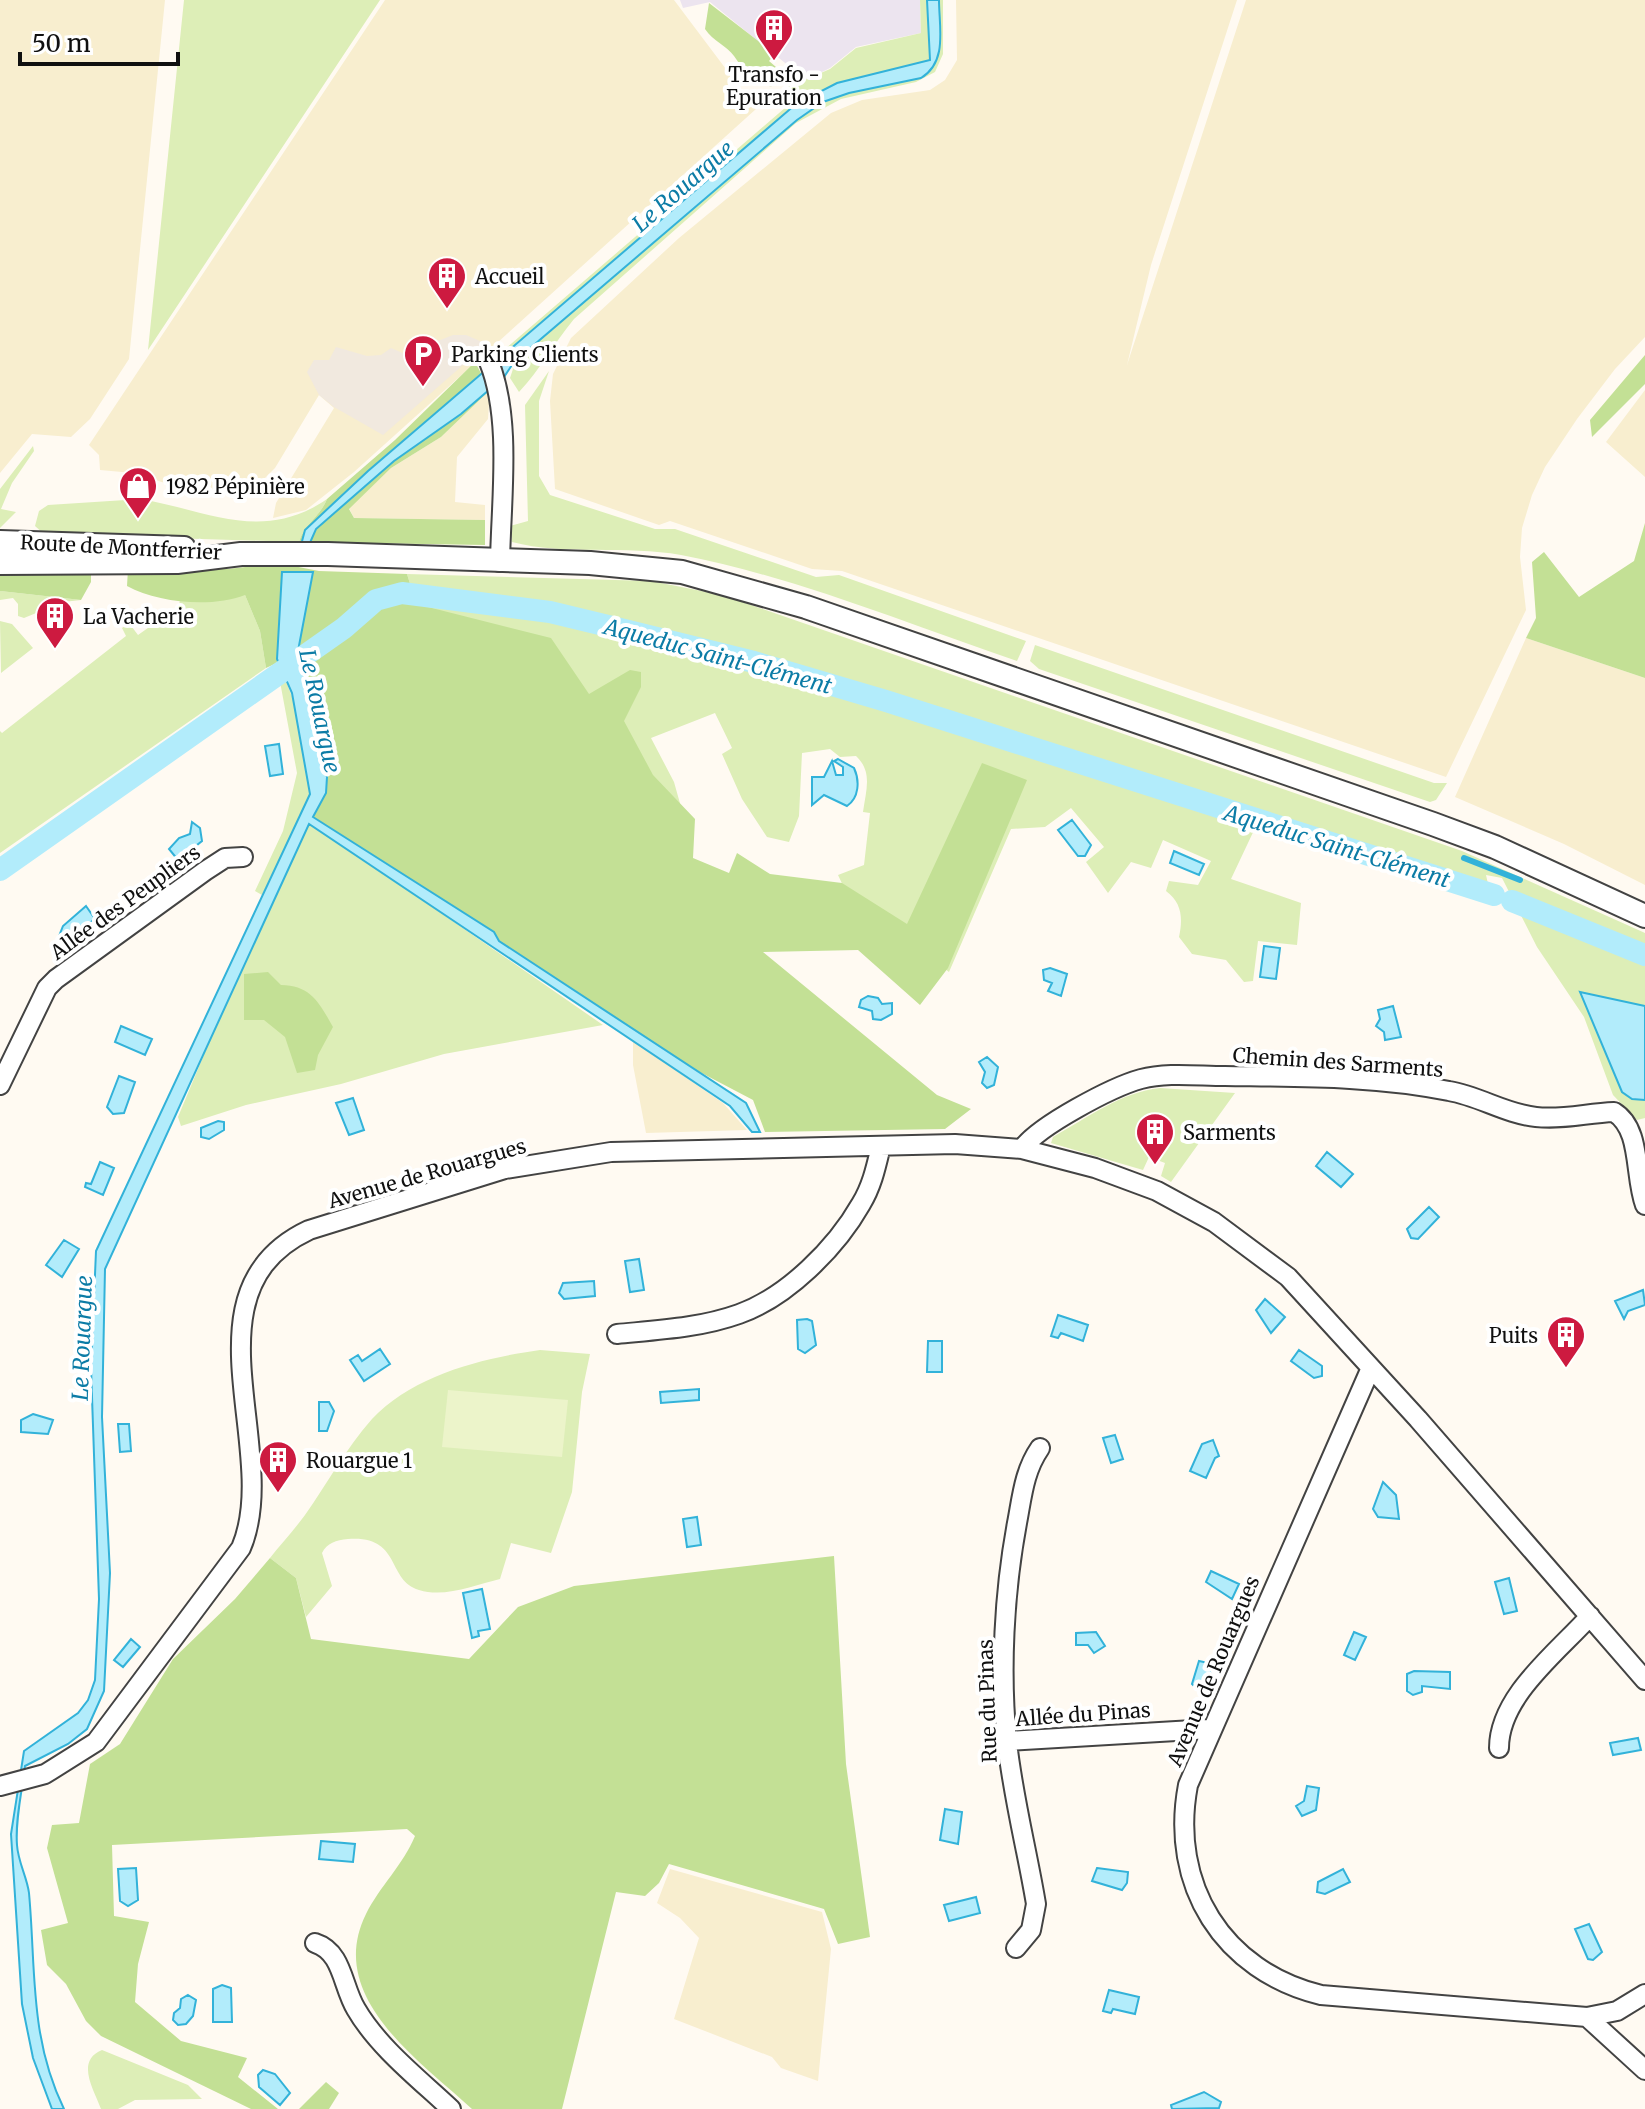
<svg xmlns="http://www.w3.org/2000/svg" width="1645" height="2109" viewBox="0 0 1645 2109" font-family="Merriweather,serif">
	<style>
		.industrial { fill: #ece4ef }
		.farmland { fill: #f8eecf }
		.green { fill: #ddeeb7 }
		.forest { fill: #c3e095 }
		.pitch { fill: #ecf4ca }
		.plaza { fill: #f1e9df }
		.water { fill: #b2ecfb; stroke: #32b2d9; stroke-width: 2 }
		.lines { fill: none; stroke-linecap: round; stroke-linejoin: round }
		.stream { stroke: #32b2d9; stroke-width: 6 }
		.canal { stroke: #b2ecfb; stroke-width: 22 }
		.minor-casing { stroke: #434343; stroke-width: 22 }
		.tertiary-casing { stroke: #434343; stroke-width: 26 }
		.minor { stroke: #fff; stroke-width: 18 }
		.tertiary { stroke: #fff; stroke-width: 22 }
		.labels { text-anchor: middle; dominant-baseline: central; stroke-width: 8; stroke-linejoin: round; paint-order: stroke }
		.poi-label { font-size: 20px; fill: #101010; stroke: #fff; text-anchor: start }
		.street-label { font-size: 20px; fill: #101010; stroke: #fff }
		.water-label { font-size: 22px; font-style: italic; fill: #0c7ca6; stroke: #fff }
	</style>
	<rect width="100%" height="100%" fill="#fffaf2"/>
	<path class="industrial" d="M680,0H920L921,33L856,47L830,68L806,80L710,2L683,8Z"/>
	<path class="farmland" d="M0,0H165L129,359L90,419L71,437L32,434L0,473Z
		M385,0H674L756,109L354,472L306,510L273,518L276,503L334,408L319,395L275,468L251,492L200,494L133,473L100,470L99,455L89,445Z
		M956,0H1237L1151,265L1127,365L1246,0H1645V337L1615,369L1577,419L1545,467L1532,495L1522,528L1520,557L1526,610L1446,777L842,571L812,569L670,521L659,525L555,489L550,401L553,374L571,338L679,238L831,113L862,100L930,90L945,80L957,60Z
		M490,390L488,419L457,457L455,502L485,505V520L354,518L349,508L391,468L441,437Z
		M1645,390V477L1606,442Z
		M1526,638L1645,678V885L1564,844L1455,797Z
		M633,1041L723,1103L747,1130L646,1133L633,1065Z
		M670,1869L822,1912L831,1949L818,2081L781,2068L772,2057L674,2019L699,1938L680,1918L657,1903Z"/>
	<path class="green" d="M184,0H380L148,350Z
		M920,0H943V54L935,72L916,82L841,99L796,123L574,319C554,343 540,370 519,392L510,378L513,369L505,349L800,95L788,86L791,69L807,79L830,69L856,48L921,33Z
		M549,371L539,401V476L550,495L655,529H675L816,577L839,575L1026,641L1017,661C907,624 796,577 681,555C626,545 565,556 512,542L510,526L528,521L525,405Z
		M33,446L34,451L12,483L1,509L16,512L0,528V489Z
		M141,499C209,511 263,543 327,499C320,517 304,524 299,542L44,534L35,526L39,511L48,505Z
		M407,574L651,581L722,595L1462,851L1645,933V1118L1637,1120L1613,1095L1584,1017L1537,947L1502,878L1486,875L1491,897L1309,836L1256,826L1231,879L1301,903L1297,945L1258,941L1253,981L1244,982L1226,960L1192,954L1179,937C1183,918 1182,903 1166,891L1169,881L1198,885L1211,861L1163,840L1151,868L1131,862L1108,893L1086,862L1104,847L1071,808L1045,827L1011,829L949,972L847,894L838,875L864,865L870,813L863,812C866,790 873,772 856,756L840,757L830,749L802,753L799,816L789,842L767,837L742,799L722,754L732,748L715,713L651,738L674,782L690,839L415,600Z
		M0,591L81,600L63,602L24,618L18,616V604L13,598L0,600Z
		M181,594L245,595L260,631L266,668L0,853V731L2,733L126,636L122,628L129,623L138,635L155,623L177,617Z
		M0,621L12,624L33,648L1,673Z
		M1035,645L1434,783H1447L1436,800L1430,802L1039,669L1030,661Z
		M274,669L280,680L0,878V862Z
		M281,669L297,709L311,794L262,895L255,891L283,831L297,773L278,671Z
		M309,825L324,832L603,1025L444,1054L341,1084L246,1105L181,1126L178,1117L238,973Z
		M1160,1088L1235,1093L1171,1182L1161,1176L1165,1163L1149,1157L1143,1170L1051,1143L1053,1137C1087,1118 1121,1092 1160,1088Z
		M540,1350L590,1354L582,1392L572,1492L551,1553L511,1543L500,1579C475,1585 445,1598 419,1590C386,1580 402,1535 348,1539C336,1540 327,1543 322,1553L332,1586L306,1617L296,1578L270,1558C281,1544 294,1530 305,1515C327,1484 346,1448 372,1419C413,1375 483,1358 540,1350Z
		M102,2050L188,2085L202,2099L135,2100L118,2109H101C94,2090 75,2061 102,2050Z"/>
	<path class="forest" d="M709,3L775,54L769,61L783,73L774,86C754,88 745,71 734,56C727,46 713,41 705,29Z
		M1645,355V384L1592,437L1590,420Z
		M475,362L490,390L441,437L391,468L349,509L354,518L485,520V545L299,542C304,524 320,517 327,499L395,440Z
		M1645,523V678L1526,638L1536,618L1532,562L1544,552L1579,597L1634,561Z
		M278,563L319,571L407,574L415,600L424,606L551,638L589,694L630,670L641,672V687L624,721L653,775L695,819L693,858L729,873L737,853L770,874L842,883L907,924L982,763L1027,780L948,968L920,1005L858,950L763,952L937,1095L971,1109L945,1129L765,1132L753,1100L694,1069L311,818L324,782L294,655L266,668L260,631L245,595C212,608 158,603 127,586L128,569H228Z
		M0,569L91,570V582L81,600L0,591Z
		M268,972L281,985C311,985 320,1004 333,1027L318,1055L315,1070L297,1073L285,1037L264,1020H244V974Z
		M834,1556L846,1764L870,1937L838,1944L824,1909L669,1864L659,1883L645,1896L616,1892L562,2109H472C419,2060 325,1997 366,1914C380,1886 403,1865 415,1836L407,1829L112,1845L114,1916L149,1922L138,1964L135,2002L181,2041L247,2058L238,2077L278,2109H251L101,2036L86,2021L66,1984L47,1965L41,1930L68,1923L47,1848L52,1825L79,1823L90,1764L120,1744L173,1659L235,1599L270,1558L296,1578L311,1639L469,1659L518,1607L574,1586Z
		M326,2082L339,2093L329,2109H299Z"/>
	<path class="pitch" d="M448,1390L568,1400L562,1457L442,1447Z"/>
	<path class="plaza" d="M453,335H466L487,344L383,435L334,407L319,395L307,372L314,360H329L336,347L367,356L381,355L391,348L405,354Z"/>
	<path class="water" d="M927,0H939C939,27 948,62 921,78L849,93L823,102L797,120L514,362L504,377L461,414L394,461L316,529L309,545H301L305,530L368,471L796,104L837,83L930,60Z
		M282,572H313L298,651L327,777L326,793L313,817L494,932L499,941L746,1103L760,1132H752L730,1106L309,824L105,1269L102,1417L110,1573L104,1691L87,1729L68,1744L25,1766C22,1792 15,1820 17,1845C18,1862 27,1877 29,1893C36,1968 29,2037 64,2109H52L33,2058L22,2004L11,1834L24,1751L78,1713L88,1700L95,1680L99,1599L91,1368L96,1251L310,794L292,693L277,659Z
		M279,744L283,774L270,776L265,746Z
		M838,759L854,768C860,781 859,798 847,806L824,795L812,805V777H824L832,761L836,775H843V767L834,761Z
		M1072,820L1091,845L1085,856H1078L1058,830Z
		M192,822L200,828L202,841L178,860L169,849L179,838L190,834Z
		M1174,851L1204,864L1199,875L1170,863Z
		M86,906L95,919L63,941L59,936L63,926Z
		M1264,946L1280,948L1276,979L1260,977Z
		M1050,968L1067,974L1061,996L1048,991L1052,983L1044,980L1043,970Z
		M1580,992L1645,1006V1100L1632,1099L1622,1092Z
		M868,996L878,998L882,1004L892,1003V1014L881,1020L873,1019L872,1011L859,1007L861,1000Z
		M1393,1006L1401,1037L1385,1040L1384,1032L1376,1026L1380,1019L1378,1010Z
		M121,1026L152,1039L145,1055L115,1042Z
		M987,1057L998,1067L994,1085L987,1088L982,1083L985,1072L979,1062Z
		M119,1076L135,1082L124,1113L113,1114L107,1107Z
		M353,1098L364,1130L349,1135L336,1103Z
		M218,1121L224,1122V1130L209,1139L201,1137V1128Z
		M1327,1152L1353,1174L1341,1187L1316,1166Z
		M100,1162L114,1168L103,1195L85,1187L86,1183L91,1184Z
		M1429,1207L1439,1217L1418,1239L1411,1238L1407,1229Z
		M64,1240L79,1249L62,1277L46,1265Z
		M639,1259L644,1290L630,1292L625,1261Z
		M594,1281L595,1296L564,1299L559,1293L563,1283Z
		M1643,1290L1645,1305L1628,1311L1624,1319L1615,1301Z
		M1265,1299L1285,1317L1271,1333L1256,1310Z
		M1058,1315L1088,1325L1083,1341L1061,1333L1058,1338L1051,1336Z
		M807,1319L812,1321L816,1345L805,1353L798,1349L797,1320Z
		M928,1341H942V1372H927Z
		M380,1349L390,1364L364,1381L350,1360L358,1355L362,1361Z
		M1299,1350L1322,1366V1376L1314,1378L1291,1361Z
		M699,1389V1400L661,1403L660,1392Z
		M319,1402H329L334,1411L327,1431H319Z
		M33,1414L53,1420L48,1434L21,1432V1420Z
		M118,1424H129L131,1451L120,1452Z
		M1115,1435L1123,1459L1111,1463L1103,1438Z
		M1213,1440L1219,1456L1215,1458L1206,1478L1190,1471L1202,1444Z
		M1383,1482L1396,1495L1399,1519L1378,1517L1373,1509Z
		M697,1517L701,1545L687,1547L683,1519Z
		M1211,1571L1239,1584L1232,1599L1206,1582Z
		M1509,1578L1517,1611L1504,1614L1495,1582Z
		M482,1589L490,1629L478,1631L479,1636L472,1638L463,1593Z
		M1096,1632L1105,1646L1094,1653L1088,1645H1076V1633Z
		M1354,1632L1366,1637L1355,1660L1344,1655Z
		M131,1639L140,1647L123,1667L114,1660Z
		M1199,1661L1213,1664L1207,1689L1200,1692L1192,1684Z
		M1414,1671L1450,1672V1689L1422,1686V1692L1413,1695L1407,1691V1674Z
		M1638,1738L1641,1750L1613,1755L1610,1743Z
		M1307,1786L1319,1788L1316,1810L1302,1816L1296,1806L1304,1801Z
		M945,1809L962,1812L958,1844L940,1840Z
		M321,1841L355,1844L353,1862L319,1859Z
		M136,1868L138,1900L128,1906L120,1901L118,1869Z
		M1097,1868L1128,1872L1127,1883L1122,1890L1092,1881Z
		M1343,1869L1350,1882L1325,1894L1317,1892L1318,1882Z
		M976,1897L980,1913L949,1921L944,1905Z
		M1589,1924L1602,1952L1593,1960L1588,1959L1575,1929Z
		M222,1985L231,1988L232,2022H213V1989Z
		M1109,1990L1139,1997L1135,2014L1113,2009L1111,2013L1103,2011Z
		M188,1995L196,2000L193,2016L186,2024L178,2025L173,2020L174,2013L180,2008L181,1999Z
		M263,2070L275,2074L290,2093L280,2105L259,2087L258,2075Z
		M1204,2092L1221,2102L1219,2108L1172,2109L1171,2105Z"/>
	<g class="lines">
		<path class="stream" d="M1464,858L1520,880"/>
		<path class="canal" d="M0,870L344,628L376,600L402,593L550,612L608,626L754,662L886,701L1494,895
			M1512,901L1645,955"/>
		<g class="minor-casing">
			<path id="minor" d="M489,362C512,419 501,500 500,562
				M0,1085L47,988L56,979L205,871L225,858L243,857
				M1022,1149C1038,1126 1112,1087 1141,1079C1167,1072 1198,1076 1225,1076C1299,1077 1376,1076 1449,1091C1479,1096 1506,1114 1536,1117C1563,1120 1587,1113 1614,1112C1642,1129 1634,1176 1645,1205
				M617,1334C658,1330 700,1328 739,1314C787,1297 836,1248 861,1204C872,1186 876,1167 881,1146
				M1370,1370L1188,1785C1169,1885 1223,1971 1321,1995L1587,2017L1617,2011L1645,1994
				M1007,1741L1210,1729
				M1499,1748C1499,1696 1558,1652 1590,1616
				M0,1786L45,1774L96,1742L241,1548C283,1450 179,1291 309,1230L505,1169L611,1152L955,1144L1022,1149L1095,1168L1157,1191L1214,1222L1288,1277L1418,1419L1645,1680
				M315,1943C343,1952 342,1986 356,2009C378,2047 419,2079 451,2109
				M1016,1948L1031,1930L1036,1904C1027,1850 1013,1797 1007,1742C1000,1671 1004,1593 1017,1523C1022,1497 1024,1471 1040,1448
				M1587,2017L1645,2070"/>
		</g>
		<g class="tertiary-casing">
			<path id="tertiary" d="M0,542L184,548
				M0,563L177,562L241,554H328L590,563L682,572L806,607L1433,824L1495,847L1645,916"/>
		</g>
		<use href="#minor" class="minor"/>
		<use href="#tertiary" class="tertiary"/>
	</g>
	<defs>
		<g id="building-pin" transform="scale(2)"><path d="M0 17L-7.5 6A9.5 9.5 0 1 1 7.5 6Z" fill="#cd1a40" stroke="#fff"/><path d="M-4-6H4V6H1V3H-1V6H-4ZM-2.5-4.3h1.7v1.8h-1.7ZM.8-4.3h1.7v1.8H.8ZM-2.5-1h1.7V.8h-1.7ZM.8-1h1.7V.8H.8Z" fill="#fff"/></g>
		<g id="parking-pin" transform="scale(2)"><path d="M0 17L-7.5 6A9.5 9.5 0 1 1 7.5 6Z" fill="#cd1a40" stroke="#fff"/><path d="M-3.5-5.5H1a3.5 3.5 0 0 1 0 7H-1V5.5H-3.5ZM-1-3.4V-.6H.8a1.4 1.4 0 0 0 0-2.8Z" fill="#fff"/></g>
		<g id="shop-pin" transform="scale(2)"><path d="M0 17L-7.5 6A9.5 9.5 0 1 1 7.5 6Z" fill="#cd1a40" stroke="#fff"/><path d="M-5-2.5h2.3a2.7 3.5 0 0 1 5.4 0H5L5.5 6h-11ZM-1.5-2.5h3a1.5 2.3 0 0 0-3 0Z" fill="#fff"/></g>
	</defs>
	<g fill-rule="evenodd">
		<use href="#building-pin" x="774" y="28"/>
		<use href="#building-pin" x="447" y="276"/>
		<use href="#parking-pin" x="423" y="354"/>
		<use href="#shop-pin" x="138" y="486"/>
		<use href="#building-pin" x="55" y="616"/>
		<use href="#building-pin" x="1155" y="1132"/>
		<use href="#building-pin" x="1566" y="1335"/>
		<use href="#building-pin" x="278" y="1460"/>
	</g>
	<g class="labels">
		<g class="poi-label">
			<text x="774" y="74" text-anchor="middle">Transfo -<tspan x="774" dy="23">Epuration</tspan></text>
			<text x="475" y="276">Accueil</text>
			<text x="451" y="354">Parking Clients</text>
			<text x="166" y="486">1982 Pépinière</text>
			<text x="83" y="616">La Vacherie</text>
			<text x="1183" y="1132">Sarments</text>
			<text x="1538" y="1335" text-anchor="end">Puits</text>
			<text x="306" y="1460">Rouargue 1</text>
		</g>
		<g class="street-label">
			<text transform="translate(121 547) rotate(3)">Route de Montferrier</text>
			<text transform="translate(125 902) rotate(-36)">Allée des Peupliers</text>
			<text transform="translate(1338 1062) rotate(4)">Chemin des Sarments</text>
			<text transform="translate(427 1173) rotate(-16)">Avenue de Rouargues</text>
			<text transform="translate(1213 1671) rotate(-67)">Avenue de Rouargues</text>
			<text transform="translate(987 1701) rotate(-92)">Rue du Pinas</text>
			<text transform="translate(1083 1714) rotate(-4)">Allée du Pinas</text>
		</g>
		<g class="water-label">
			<text transform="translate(683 186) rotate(-41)">Le Rouargue</text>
			<text transform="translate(718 656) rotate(15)">Aqueduc Saint-Clément</text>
			<text transform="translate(320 711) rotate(78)">Le Rouargue</text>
			<text transform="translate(1337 846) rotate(17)">Aqueduc Saint-Clément</text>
			<text transform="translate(82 1338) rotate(-88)">Le Rouargue</text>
		</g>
	</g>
	<path d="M20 52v12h158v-12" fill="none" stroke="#101010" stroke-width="4"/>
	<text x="32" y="52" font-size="24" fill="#101010" stroke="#ffffff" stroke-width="6" paint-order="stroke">50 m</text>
</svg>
